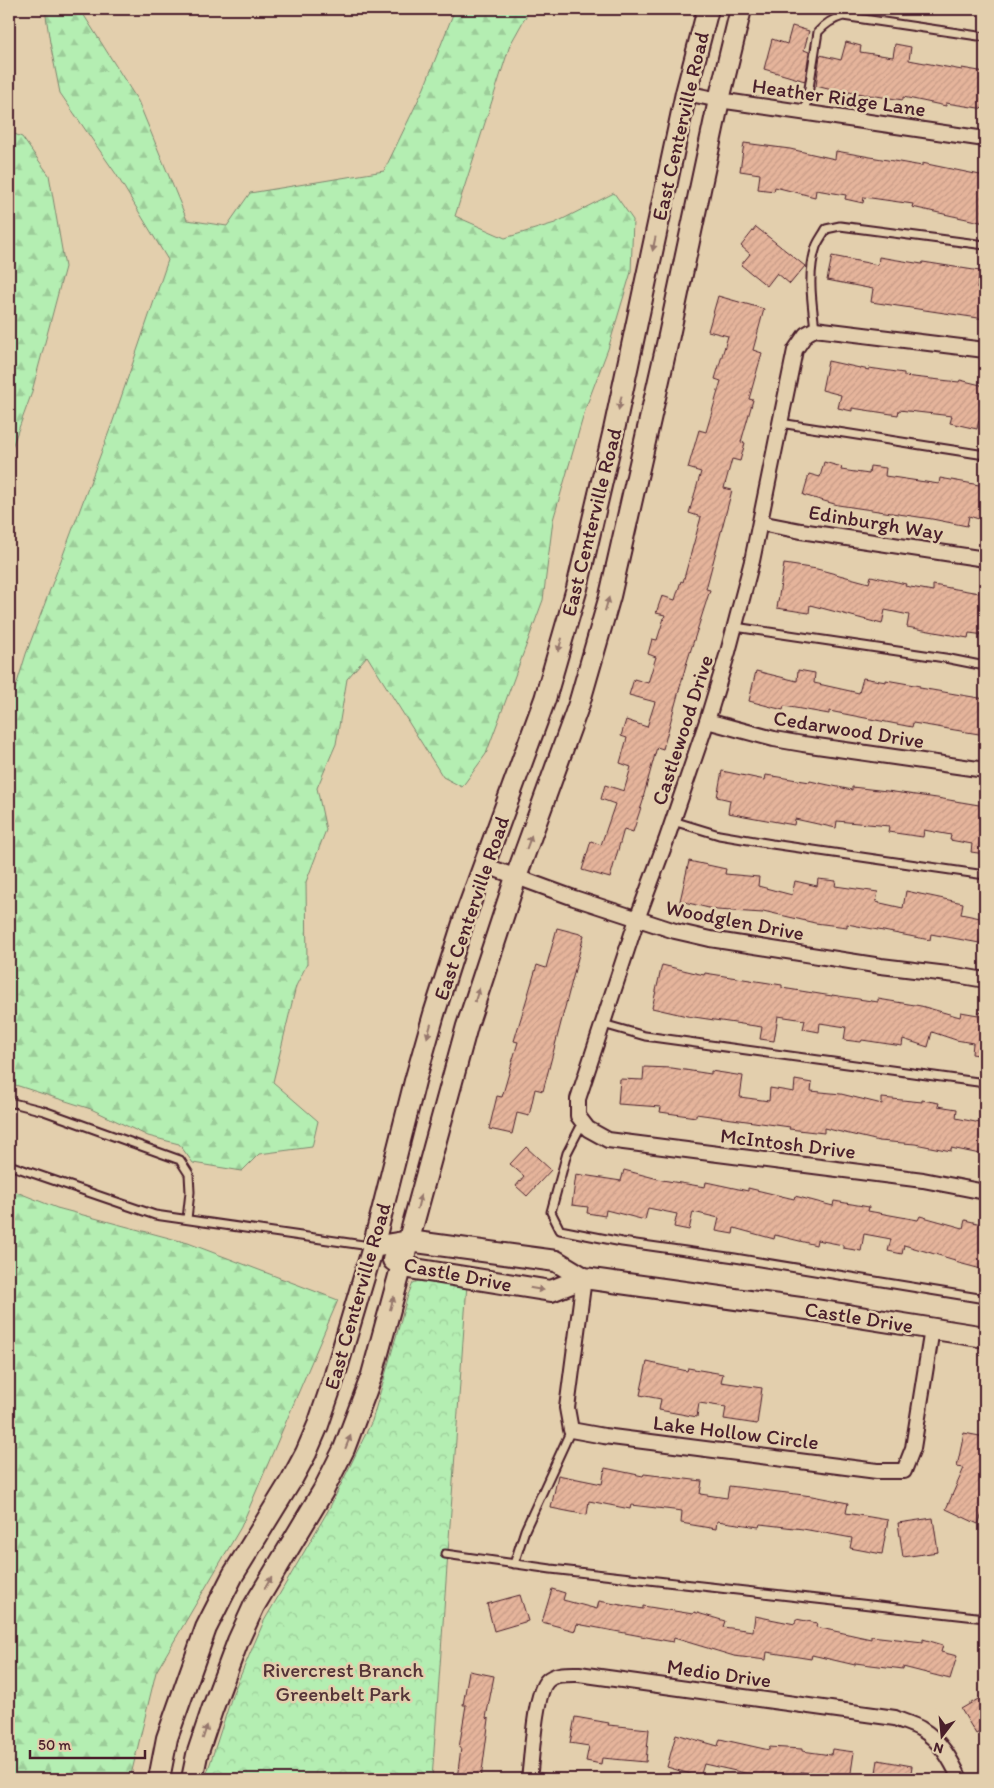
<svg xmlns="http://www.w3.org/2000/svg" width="994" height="1788" viewBox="0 0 994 1788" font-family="Itim,sans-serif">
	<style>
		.forest { fill: url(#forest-firs); stroke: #7f866e }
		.park { fill: url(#park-crowns); stroke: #7f866e }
		.building { fill: url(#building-hatch); stroke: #4a1f2b }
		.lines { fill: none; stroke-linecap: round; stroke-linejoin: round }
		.service-casing { stroke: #4a1f2b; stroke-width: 11 }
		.minor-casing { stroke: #4a1f2b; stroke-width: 18 }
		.secondary-casing { stroke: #4a1f2b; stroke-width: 24 }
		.service { stroke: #e3cfad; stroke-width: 7 }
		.minor { stroke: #e3cfad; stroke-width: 14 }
		.secondary { stroke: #e3cfad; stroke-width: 20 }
		.oneway { fill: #96776c }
		.labels { text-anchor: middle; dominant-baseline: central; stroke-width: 5; stroke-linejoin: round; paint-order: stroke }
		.street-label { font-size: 21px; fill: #4a1f2b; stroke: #e3cfad }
		.park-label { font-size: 21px; fill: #553438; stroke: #e3cfad }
	</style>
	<defs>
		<pattern id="forest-firs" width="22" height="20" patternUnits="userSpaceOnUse" patternTransform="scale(1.25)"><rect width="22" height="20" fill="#b4eeb2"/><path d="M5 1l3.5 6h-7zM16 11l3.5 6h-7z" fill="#9ccc99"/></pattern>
		<pattern id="park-crowns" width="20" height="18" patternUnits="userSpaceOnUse" patternTransform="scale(1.25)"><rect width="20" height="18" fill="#b4eeb2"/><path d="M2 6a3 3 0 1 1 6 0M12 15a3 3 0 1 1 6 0" fill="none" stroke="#9ccc99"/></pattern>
		<pattern id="building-hatch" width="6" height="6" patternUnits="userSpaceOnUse" patternTransform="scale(1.25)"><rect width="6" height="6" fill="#e5b49b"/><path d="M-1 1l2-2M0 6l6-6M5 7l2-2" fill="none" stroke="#c69a86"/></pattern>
	</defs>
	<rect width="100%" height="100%" fill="#e3cfad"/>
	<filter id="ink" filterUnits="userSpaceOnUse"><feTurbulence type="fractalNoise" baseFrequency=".02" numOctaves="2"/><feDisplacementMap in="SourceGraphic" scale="10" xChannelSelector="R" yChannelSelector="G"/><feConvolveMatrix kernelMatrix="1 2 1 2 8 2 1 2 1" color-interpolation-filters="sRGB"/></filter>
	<g filter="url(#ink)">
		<path class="forest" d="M45,9H80L138,101L187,220L227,226L250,193L384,171L424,88L455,9H530L510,45L455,216L505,238L555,223L614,193L633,220L631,272L608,349L586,407L553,520L543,600L486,754L462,787L443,777L367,656L347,679L336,744L317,788L326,830L306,882L307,964L296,986L273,1082L318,1121L312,1147L259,1154L242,1171L193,1163L179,1144L148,1136L91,1109L9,1083V709L26,654L113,421L168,260L116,174L60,93L50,43Z
			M9,132L22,137L49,175L65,267L31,395L12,447H9Z
			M9,1189L57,1208L188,1243L338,1300L241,1527L156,1672L130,1779H9Z"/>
		<path class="park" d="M424,1279L467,1284L432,1779H205L233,1693L264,1621L329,1509L372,1421L408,1295L413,1283Z"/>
		<path class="building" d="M792,26L809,31L804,50L809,52L805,81L764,69L772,39L787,44Z
			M846,42L861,46L860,52L893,57L895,44L911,47L909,60L962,70V68L985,72V109L946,103V106L903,97V100L849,92L848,94L816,86L820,55L841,60Z
			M744,143L790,149L835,159L836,151L922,166V163L985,176V223L912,207L913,204L864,197L863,203L845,199L846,195L816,190L815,197L775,187L774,191L758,189L760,174L740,171Z
			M756,227L805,266L790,284L777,273L767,286L741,265L750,254L741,246Z
			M832,256L878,265L879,257L922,264L923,262L980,271L977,288L985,289V319L871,302L873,289L827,280Z
			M718,296L764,309L753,350L762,353L749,399L753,400L741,442L745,443L740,461L732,459L724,488L732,490L706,589L710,590L686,665L663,749L657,747L643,798H644L633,832L624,829L610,878L582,870L591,841L601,845L615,804L601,799L605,785L624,791L631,767L620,763L627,738L621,736L626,720L647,727L655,702L629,695L634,679L648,683L656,657L648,654L652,639L657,640L665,615L656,613L662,596L675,600L681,581L683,582L701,517L689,513L701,472L688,468L699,430L706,432L721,381L715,379L728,336L708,331Z
			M828,361L869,370V368L904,373V376L959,382L960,380L985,386V421L979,420L977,429L950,423L952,416L899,410L898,415L852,408V411L838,408L841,395L822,390Z
			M824,462L842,467L841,470L869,474L870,466L886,468L885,476L939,484L940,478L985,486V521L969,516L967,526L932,519L838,505L803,495L809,474L820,477Z
			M784,564L817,569L869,583L871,576L906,584L905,586L933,591V585L985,594V635L969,633L968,638L907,627L909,615L885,610L882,624L810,605L809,613L777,608Z
			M798,670L815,673L814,683L859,693L863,678L886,682V680L920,686V688L985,699V735L913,723L912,727L829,711V714L784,706L783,710L749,701L756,671L797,681Z
			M722,771L765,780L766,775L810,782V781L852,790V787L887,791L937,798L985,806V854L971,852L972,844L950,840L951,835L924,830L923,837L888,832L889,826L837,821L836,828L795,819L794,825L728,813L730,800L717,797Z
			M689,861L726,869L725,874L759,877L758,886L792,895L795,881L817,886L818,879L836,881L835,886L878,892L876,902L903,908L906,891L963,903L961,914L985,919V944L931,934L930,940L847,924V927L815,923L763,911V913L717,910L680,901Z
			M557,928L584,935L543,1091L535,1089L529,1116L517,1113L512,1134L489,1129L497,1096L502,1097L518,1042L514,1041L537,965L546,968Z
			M662,965L704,975L705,973L782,985V988L832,996V995L878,1002V999L921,1006L960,1017L961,1012L978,1015V1012L985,1013V1056L972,1054L973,1043L956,1040L932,1032L928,1047L903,1039L902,1046L862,1040L861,1042L844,1040L846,1027L820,1023L819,1032L803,1029L805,1020L778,1016L774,1041L760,1039L762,1027L687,1016L652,1008Z
			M644,1067L672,1068L711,1074V1071L743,1076L740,1097L769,1101L770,1088L794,1092L795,1080L812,1083L811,1091L841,1094L882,1104V1098L922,1102V1100L939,1103L938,1106L957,1109L956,1118L985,1124V1155L951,1148V1151L915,1144L879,1141L824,1128V1133L789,1129L790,1127L696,1114V1117L660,1112L661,1107L618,1104L620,1079L643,1080Z
			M526,1147L551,1170L527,1196L516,1186L524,1176L510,1164Z
			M624,1170L662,1180L705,1187L706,1182L748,1191V1188L794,1199L795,1196L833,1206L834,1201L869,1207L868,1211L918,1220L920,1216L963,1228L965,1220L985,1225V1270L955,1262V1260L904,1245L902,1254L888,1251L891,1239L864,1234L861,1251L843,1248V1245L817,1240L816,1245L775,1235L774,1239L734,1228L733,1234L716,1231L719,1218L693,1212L689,1230L674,1227L677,1214L648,1208L645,1220L606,1210L605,1216L587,1213L588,1207L572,1205L576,1174L621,1181Z
			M647,1362L687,1371L688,1368L723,1374L721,1382L762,1388L757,1424L724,1419L726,1407L699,1403L697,1417L659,1410L661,1399L640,1395Z
			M964,1433L985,1437V1507L978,1524L946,1509L964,1468L957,1467Z
			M605,1468L643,1476L644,1474L702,1481L700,1494L727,1498L729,1486L812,1496L848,1503L846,1513L888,1520L882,1554L850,1548L852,1538L803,1529L760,1524L759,1527L717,1521L716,1529L681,1523L682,1511L631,1505L630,1509L589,1501L587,1515L551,1508L558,1475L602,1484Z
			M933,1518L938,1552L903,1557L898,1523Z
			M552,1589L565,1593L563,1600L597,1609L599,1601L643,1609V1606L693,1614L694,1612L725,1621L723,1627L753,1631L755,1616L795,1624L796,1619L817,1623L816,1627L871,1639V1636L923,1642V1639L943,1645L941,1652L957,1656L950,1679L903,1667V1669L855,1663V1665L812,1655L811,1659L767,1652L766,1660L734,1656L674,1638L673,1642L577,1624L575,1631L542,1622Z
			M520,1595L528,1621L494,1631L487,1604Z
			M469,1671L494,1676L486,1718L489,1719L481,1779H457L461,1748H459L466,1705H463Z
			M985,1695V1729L976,1734L961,1709Z
			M575,1717L609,1723L608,1725L649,1729L646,1762L602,1758L601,1764L586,1761L589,1746L570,1743Z
			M676,1734L718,1746L720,1739L769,1750V1747L802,1749V1751L831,1755L832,1749L854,1752L850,1779H834V1777L801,1772L800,1779H772L704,1764L700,1777L667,1767Z
			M878,1760L912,1766L910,1779H875Z"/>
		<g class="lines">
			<g class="service-casing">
				<path id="service" d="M805,113L818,32C825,24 832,19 843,16L985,37
					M815,329C812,302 807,274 816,247C818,241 823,235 826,229L840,226L985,245
					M780,423L985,455
					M735,627L945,658L985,666
					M673,821L719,835L772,844L985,875
					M603,1024L645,1036L985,1083
					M9,1102L44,1111L180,1160L189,1174L190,1192L187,1219
					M583,1122L567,1153L551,1212L560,1230L622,1242L735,1258L985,1299
					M9,1165L155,1215L370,1246
					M445,1554L551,1569L985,1618
					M514,1564L525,1530L571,1430
					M530,1777L546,1779"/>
			</g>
			<g class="minor-casing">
				<path id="minor" d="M686,93L719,100L985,139
					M985,350L815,329L806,334L795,350L752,561L728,652L707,721L666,841L637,919L578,1099V1116L588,1129L608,1140L923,1180L985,1192
					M760,523L801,531L985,559
					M707,721L774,739L803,744L985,770
					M484,865L574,898L675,931L710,939L881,966L956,975L985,980
					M584,1278L567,1408L571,1430L604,1436L877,1471H904L913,1448L932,1329
					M529,1779C532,1760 534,1694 547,1681C555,1673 568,1674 579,1674L895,1718C903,1722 913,1724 921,1729C940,1740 951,1760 960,1779"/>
			</g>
			<g class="secondary-casing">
				<path id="secondary" d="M373,1247L409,1241L556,1261L584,1278L815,1310L985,1337
					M393,1260L403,1267L551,1291L584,1278
					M159,1779L167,1738L206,1628L233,1575L292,1479L306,1453L318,1425L334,1378L373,1247L415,1081L434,1014L465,917L545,699L577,588L614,430L686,93L708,9
					M192,1779L197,1755L212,1710L238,1641L254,1606L323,1491L344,1449L372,1375L467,1026L516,877L579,704L610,596L668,340L719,100L741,9"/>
			</g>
			<use href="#service" class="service"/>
			<use href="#minor" class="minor"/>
			<use href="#secondary" class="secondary"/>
		</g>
		<defs><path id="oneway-solid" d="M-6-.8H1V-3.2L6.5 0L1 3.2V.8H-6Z" transform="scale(1.25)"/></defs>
		<g class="oneway">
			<use href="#oneway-solid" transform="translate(654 244) rotate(102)"/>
			<use href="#oneway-solid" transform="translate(620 403) rotate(102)"/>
			<use href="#oneway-solid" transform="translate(607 604) rotate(-74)"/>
			<use href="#oneway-solid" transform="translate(560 645) rotate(106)"/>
			<use href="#oneway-solid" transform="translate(529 842) rotate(-70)"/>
			<use href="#oneway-solid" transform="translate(477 995) rotate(-72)"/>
			<use href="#oneway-solid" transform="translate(429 1031) rotate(106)"/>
			<use href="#oneway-solid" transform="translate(419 1202) rotate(-76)"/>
			<use href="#oneway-solid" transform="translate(537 1289) rotate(9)"/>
			<use href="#oneway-solid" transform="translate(392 1303) rotate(-74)"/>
			<use href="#oneway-solid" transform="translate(348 1442) rotate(-68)"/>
			<use href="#oneway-solid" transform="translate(268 1583) rotate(-59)"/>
			<use href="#oneway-solid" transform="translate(205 1732) rotate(-72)"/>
		</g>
	</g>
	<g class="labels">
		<g class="street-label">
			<text transform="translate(839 97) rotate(8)">Heather Ridge Lane</text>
			<text transform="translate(680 126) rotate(-77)">East Centerville Road</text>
			<text transform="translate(591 522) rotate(-76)">East Centerville Road</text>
			<text transform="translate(876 522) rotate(9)">Edinburgh Way</text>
			<text transform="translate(849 729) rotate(9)">Cedarwood Drive</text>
			<text transform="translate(682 730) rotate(-72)">Castlewood Drive</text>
			<text transform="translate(471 908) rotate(-71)">East Centerville Road</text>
			<text transform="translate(735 920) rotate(11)">Woodglen Drive</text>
			<text transform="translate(788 1143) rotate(7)">McIntosh Drive</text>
			<text transform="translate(458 1274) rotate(11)">Castle Drive</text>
			<text transform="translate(357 1296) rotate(-74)">East Centerville Road</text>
			<text transform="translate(859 1317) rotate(9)">Castle Drive</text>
			<text transform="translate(736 1432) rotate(7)">Lake Hollow Circle</text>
			<text transform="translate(719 1673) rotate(8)">Medio Drive</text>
		</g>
		<g class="park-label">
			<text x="343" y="1669">Rivercrest Branch<tspan x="343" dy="24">Greenbelt Park</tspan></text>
		</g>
	</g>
	<rect width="994" height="1788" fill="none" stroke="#e3cfad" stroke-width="30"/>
	<rect x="15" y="15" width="964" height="1758" fill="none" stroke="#4a1f2b" stroke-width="2" filter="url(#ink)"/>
	<g transform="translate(942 1736) rotate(196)" stroke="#e3cfad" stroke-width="4" paint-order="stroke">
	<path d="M0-4L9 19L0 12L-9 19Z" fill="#4a1f2b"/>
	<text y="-8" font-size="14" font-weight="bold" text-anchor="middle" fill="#4a1f2b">N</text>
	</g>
	<path d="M30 1750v8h115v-8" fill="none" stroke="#4a1f2b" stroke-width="2.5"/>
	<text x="38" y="1750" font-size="15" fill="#4a1f2b" stroke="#e3cfad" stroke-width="4" paint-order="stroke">50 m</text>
</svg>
